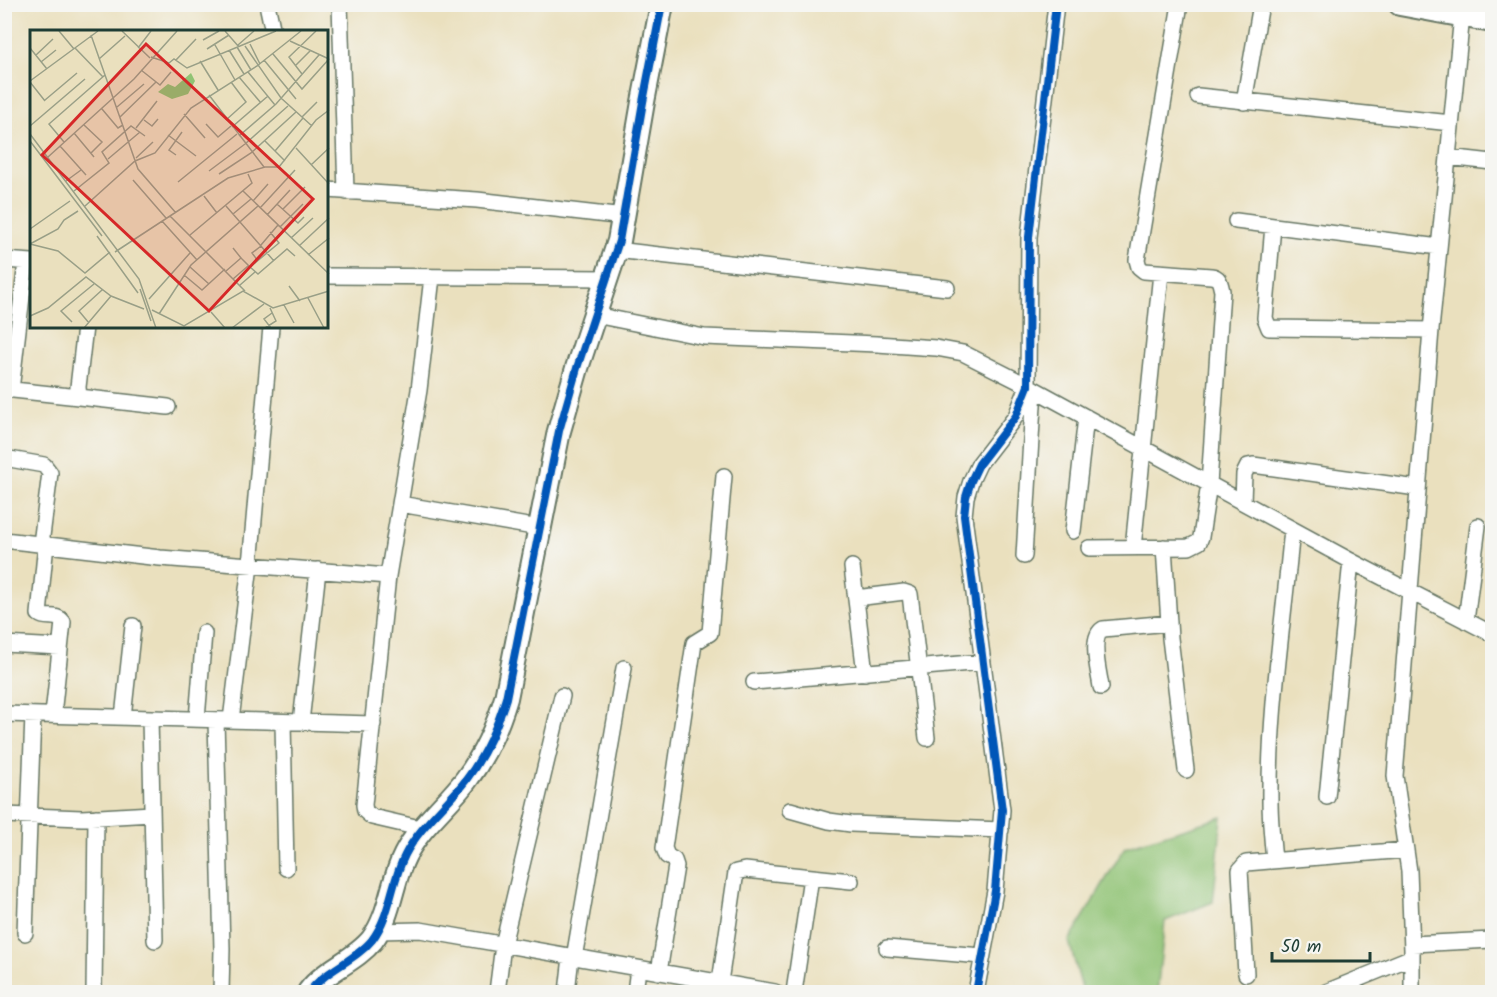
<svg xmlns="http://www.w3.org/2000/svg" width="1497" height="997" viewBox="0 0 1497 997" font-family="Kalam,sans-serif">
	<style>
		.green { fill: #90c374; stroke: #588054; stroke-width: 1.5 }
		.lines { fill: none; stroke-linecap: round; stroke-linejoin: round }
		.street-casing { stroke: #667664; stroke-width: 18 }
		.secondary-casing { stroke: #667664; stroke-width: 26 }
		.street { stroke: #fff; stroke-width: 15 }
		.secondary { stroke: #fff; stroke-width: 22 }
		.cycleway-casing { stroke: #f6f6f2; stroke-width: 11 }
		.cycleway { stroke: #0057b8; stroke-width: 8 }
		.inset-road { fill: none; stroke: #999f87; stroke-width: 1.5 }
		.view { fill: #d62828; fill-opacity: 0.15; stroke: #d62828; stroke-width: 3 }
		.inset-edge { fill: none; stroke: #1f3d34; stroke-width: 3 }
	</style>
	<rect width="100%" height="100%" fill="#f6f6f2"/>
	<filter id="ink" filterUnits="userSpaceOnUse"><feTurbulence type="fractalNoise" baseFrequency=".0167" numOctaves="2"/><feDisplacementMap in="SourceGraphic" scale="12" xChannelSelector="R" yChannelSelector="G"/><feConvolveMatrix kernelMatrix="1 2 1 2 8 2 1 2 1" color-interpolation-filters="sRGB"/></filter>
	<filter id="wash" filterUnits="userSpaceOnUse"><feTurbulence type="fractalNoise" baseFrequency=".008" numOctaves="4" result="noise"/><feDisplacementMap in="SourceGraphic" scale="24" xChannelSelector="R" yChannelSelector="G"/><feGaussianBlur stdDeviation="1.35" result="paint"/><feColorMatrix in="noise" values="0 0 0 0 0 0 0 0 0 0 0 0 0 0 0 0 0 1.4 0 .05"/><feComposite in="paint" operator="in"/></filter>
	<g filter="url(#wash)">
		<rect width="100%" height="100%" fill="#eae0be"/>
		<path class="green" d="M1222,817L1213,902L1165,921L1157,992H1083L1069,941L1125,847Z"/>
	</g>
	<g filter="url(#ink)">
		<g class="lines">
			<g class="street-casing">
				<path id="street" d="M267,4L273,32
					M340,4L346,192
					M1198,96L1451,123
					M1244,102L1261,4
					M1448,157L1492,162
					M327,190L477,200L624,217
					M1236,221L1439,247
					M1273,226L1265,318L1269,328L1431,330
					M616,250L947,288
					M4,260L32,262
					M327,276L608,278
					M595,315L704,337L877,344L936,348L963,353L1034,389L1351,561L1492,634
					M85,327L78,387L79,397L168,407
					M4,389L79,397
					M11,390L26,262
					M4,458L44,465L50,473L41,544
					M1243,502L1244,474L1248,466L1253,465L1417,488
					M400,504L539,528
					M1073,531L1086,417
					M4,540L160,558L388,576
					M46,544L39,614C46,620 57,613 63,622L53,715
					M1164,547L1170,638L1186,770
					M1089,548L1189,547L1199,542L1201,537L1209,484L1222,291C1220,283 1220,277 1211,276L1144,271L1139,267L1137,260L1180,4
					M1133,548L1161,273
					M1024,556L1034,389
					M852,567L865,673
					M856,598L904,592L910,594L927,738
					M1466,621L1478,526
					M4,644L60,647
					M754,682L982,662
					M1101,687C1099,672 1089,637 1103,629L1169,623
					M4,714L373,724
					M123,717L133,626
					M150,718L155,940
					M197,719L204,633
					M216,720L222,949L221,992
					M231,720L250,565L271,327
					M283,722L286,868
					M301,722L318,570
					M1327,797L1351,561
					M790,810L829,821L851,824L1001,830
					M4,815L82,818L152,814
					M424,829L372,817L365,811L364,805L388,576L419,390L432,277
					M1274,860C1272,840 1270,820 1270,800C1269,710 1284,618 1292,529
					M378,931L420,930L775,992
					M25,933L33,715
					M1412,944L1492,940
					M887,948L982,956
					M574,958L624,668
					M659,972L676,866L674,860L667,856L664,848L694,643L710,633L724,476
					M1246,974L1240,870L1246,863L1406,850
					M720,982L736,872L745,870L851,881
					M94,992L96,817
					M497,992L503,945L562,696
					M567,992L571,957
					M635,992L638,969
					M794,992L811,877
					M976,992L995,891L1002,810L964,516L966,497L971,481L979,464L1016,416L1028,386L1029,237L1056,4
					M1326,992L1412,957
					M1412,992V950L1409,871L1395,776L1431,330L1462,15"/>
			</g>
			<g class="secondary-casing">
				<path id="secondary" d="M1400,4L1492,21
					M309,992C325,970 355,961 372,940C391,915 391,882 405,855C419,827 447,805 466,780C485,755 497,728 506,698L559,431L577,368L619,241L643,102L662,4"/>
			</g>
			<use href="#street" class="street"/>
			<use href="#secondary" class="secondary"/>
			<g class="cycleway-casing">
				<path id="cycleway" d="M309,992C325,970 355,961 372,940C391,915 391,882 405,855C419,827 447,805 466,780C485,755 497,728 506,698L559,431L577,368L619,241L643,102L662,4
					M976,992L995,891L1002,810L964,516L966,497L971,481L979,464L1016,416L1028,386L1029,237L1056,4"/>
			</g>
			<use href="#cycleway" class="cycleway"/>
		</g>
	</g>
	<g transform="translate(30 30)">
		<rect width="298" height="298" fill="#eae0be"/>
		<path d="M161,43L165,51L158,64L142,69L128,62L138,54L145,57Z" fill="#90c374"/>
		<path class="inset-road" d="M29,1L44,19M92,1L120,28M195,1L209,17M61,5L108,139L146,183M173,10L189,1M260,11L299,29M220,14L230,34M185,15L205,50M208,15L224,1M215,16L251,68L282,96M207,17L221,40M0,18L17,39M45,18L73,47M108,18L121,1M177,19L199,5M199,20L214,44M243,24L272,59L299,29M6,25L23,9M121,27L139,33L144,29L157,38L246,1M69,29L95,6M146,30L166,9M234,30L266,69M170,31L188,60M11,32L26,20M265,36L280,21M111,40L130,55L141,42M218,42L245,75M272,44L259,27L286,1M209,47L231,73M0,51L68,1M0,52L15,71M179,65L234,137M15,70L47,43M87,77L114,54M72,79L88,98L93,95M154,84L175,108M90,87L126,52M272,87L287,72M114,90L122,96L128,89M196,90L216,72L201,52M176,94L188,107L201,96M54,95L72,112L61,123M0,96L55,49M202,97L238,66M106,98L127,71M44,103L64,127M0,104L109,249L126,298M138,105L166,126M209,106L246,74L289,25M0,111L72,206M235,111L255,131M34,112L19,94L75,45M215,114L258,76M30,116L56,145M266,118L299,154M245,121L273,88M146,125L139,120L152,102M18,127L104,49L147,1M106,128L123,112M78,129L110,102M281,135L299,118M179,141L215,114M189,144L221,123L266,82M103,150L136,188M36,151L51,140M148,152L207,104M44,161L79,133L72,122L101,96L115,106M213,161L299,244M174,166L187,183M223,171L238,154M247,174L268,193L274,187M55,176L105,131L125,123L161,78L227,36L271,1M196,176L244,231M230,178L265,140M253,179L275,157M203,184L221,169M237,185L260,160M140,186L215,261M132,191L167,230M250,197L273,174M0,199L40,171M160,205L222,153L218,144M67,206L108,263M261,208L283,188M0,214L28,221L55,243L80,222M0,214L28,199L34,190L48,181M231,215L248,195M269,216L299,188M85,222L198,148L235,137H249L286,90L299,80M278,225L299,208M211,228L220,237L249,213L240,202M228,231L222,223L231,216M160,237L179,254M220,237L228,244L257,219L265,226M196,241L211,228L203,218M154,245L172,260L195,239M203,249L218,236M210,255L225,242M259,256L270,271M110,259L121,291M278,268L294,298M119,269L160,223M254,275L264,293M122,280L154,296L213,261L243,278L299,261M181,282L195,298M129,284L161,235L228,176M0,286L18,278L56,247L81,266L114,279M42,292L31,281L64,254M59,293L49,281L72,260M54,298L81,266M202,298L234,274M235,298L246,291L240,278M241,298L234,289L242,283"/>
		<path class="view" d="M116,14L283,169L179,281L12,125Z"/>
		<rect width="298" height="298" class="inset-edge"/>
	</g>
	<rect width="1497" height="997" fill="none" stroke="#f6f6f2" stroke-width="24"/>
	<path d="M1272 952v9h98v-9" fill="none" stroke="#1f3d34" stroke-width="3"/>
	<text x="1281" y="952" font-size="18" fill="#1f3d34" stroke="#f6f6f2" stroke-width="4.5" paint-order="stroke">50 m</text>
</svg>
